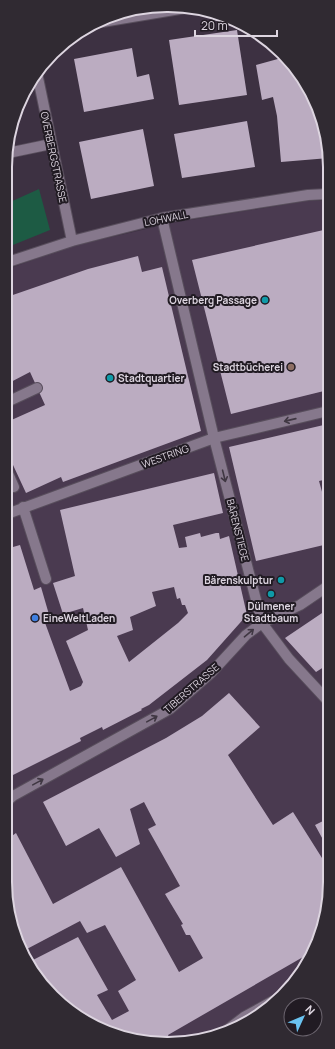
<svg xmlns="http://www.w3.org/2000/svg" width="335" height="1049" viewBox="0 0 335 1049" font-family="Manrope,sans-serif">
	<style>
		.built { fill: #4a3a50 }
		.green { fill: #1d5b44 }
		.building { fill: #bbacc1; fill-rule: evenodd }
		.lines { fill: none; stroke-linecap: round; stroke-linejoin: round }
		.minor-casing { stroke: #584e5c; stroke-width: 12 }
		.minor { stroke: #86788c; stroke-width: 10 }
		.oneway { stroke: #3f3742 }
		.culture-dot { fill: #0f9aa8; stroke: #211b23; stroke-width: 1.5 }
		.education-dot { fill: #8d6e63; stroke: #211b23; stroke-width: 1.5 }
		.shop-dot { fill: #3f7fe0; stroke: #211b23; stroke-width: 1.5 }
		.labels { text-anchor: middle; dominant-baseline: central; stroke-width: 4; stroke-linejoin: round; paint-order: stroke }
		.street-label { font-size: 10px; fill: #ddd5e0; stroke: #211b23 }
		.poi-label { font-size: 10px; font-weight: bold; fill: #ddd5e0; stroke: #211b23; text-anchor: end }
		.rim { fill: none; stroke: #ddd5e0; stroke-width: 2 }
	</style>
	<rect width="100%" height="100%" fill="#3d3142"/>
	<path class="built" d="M307,201H328L327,913L302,972L258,1016L209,1039L147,1043L95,1027L45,989L17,943L5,881L8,269L69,247L172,223Z"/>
	<path class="green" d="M39,189L50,230L8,247V203Z"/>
	<path class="building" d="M237,30L247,95L179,105L169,40Z
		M132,48L137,77L149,74L154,99L84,112L74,59Z
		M285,57L313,96L329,146V158L281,162L277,116L273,97L262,100L256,65Z
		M247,121L255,167L182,178L174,134Z
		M143,129L154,186L91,199L79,142Z
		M328,229V390L231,414L192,260Z
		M138,256L142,272L162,267L201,431L63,482L61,477L26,493L7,452V422L45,405L30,372L7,384V297L88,269Z
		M328,424V479L319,481L324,499L328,501V544L256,561L229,447Z
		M214,473L223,513L173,525L179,548L187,547L185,537L200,533L201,537L216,533H219L220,539L229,536L247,615L207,660L149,705L141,709L142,710L103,730L102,727L80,738L81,741L5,779L6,549L20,545L34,590L41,587L50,618L44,620L70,691L81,686L83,682L66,641L88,630L83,608L63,614L53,583L75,576L60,510ZM174,587L177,599L180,598L182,605H185L188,613L178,623L129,662L117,636L133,630L130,617L156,606L152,592Z
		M328,609L327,665L316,672L285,638Z
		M229,693L260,727L228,755L273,825L293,812L322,858L327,855V913L310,953L168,1035L171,1041L147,1043L95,1027L45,989L31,961L78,937L108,990L97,995L112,1020L129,1011L118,991L136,980L105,925L87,933L80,921L25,950L14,929L5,881V841L16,833L53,904L121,867L179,972L203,958L190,935H186L181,925L183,924L165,894L180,886L148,829L156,825L144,802L130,809L140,844L116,857L99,828L66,846L43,802L166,738L202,716Z
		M327,819V847L315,825Z"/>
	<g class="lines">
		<g class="minor-casing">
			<path id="minor" d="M102,22L186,8
				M37,73L72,241
				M8,153L51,144
				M162,218L214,438L262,623L289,659L327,700
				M8,262L72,241L162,218L308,195L328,194
				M7,402L37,388
				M7,471L14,487
				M23,507L46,579
				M7,514L214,438L328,411
				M5,803L13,796L170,709L211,673L246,635L262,623L300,605L328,586
				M227,1030L244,1017L273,1001"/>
		</g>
		<use href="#minor" class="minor"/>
	</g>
	<defs><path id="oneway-shaft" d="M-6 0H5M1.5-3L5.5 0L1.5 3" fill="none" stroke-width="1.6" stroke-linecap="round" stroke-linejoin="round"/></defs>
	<g class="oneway">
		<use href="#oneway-shaft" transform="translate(290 420) rotate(167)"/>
		<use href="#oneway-shaft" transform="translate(224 476) rotate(76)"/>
		<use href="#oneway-shaft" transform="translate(249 633) rotate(-40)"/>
		<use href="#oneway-shaft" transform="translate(152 719) rotate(-29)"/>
		<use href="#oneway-shaft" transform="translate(38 782) rotate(-29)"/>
	</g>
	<g class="culture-dot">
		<circle cx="265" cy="300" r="4"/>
		<circle cx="110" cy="378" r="4"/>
		<circle cx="281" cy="580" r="4"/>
		<circle cx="271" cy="594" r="4"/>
	</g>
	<circle class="education-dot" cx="291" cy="367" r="4"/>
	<circle class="shop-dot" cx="35" cy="618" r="4"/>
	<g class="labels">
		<g class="street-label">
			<text transform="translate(54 157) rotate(78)">OVERBERGSTRASSE</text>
			<text transform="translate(166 218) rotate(-11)">LOHWALL</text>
			<text transform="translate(165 456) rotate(-20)">WESTRING</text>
			<text transform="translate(238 530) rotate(76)">BÄRENSTIEGE</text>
			<text transform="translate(191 688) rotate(-41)">TIBERSTRASSE</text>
		</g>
		<g class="poi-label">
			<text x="257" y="300">Overberg Passage</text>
			<text x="283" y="367">Stadtbücherei</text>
			<text x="118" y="378" text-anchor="start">Stadtquartier</text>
			<text x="273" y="580">Bärenskulptur</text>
			<text x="271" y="606" text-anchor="middle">Dülmener<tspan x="271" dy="12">Stadtbaum</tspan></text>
			<text x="43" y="618" text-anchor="start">EineWeltLaden</text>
		</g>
	</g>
	<path d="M0 0H335V1049H0ZM167 12H168A155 155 0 0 1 323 167V882A155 155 0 0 1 168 1037H167A155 155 0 0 1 12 882V167A155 155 0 0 1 167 12Z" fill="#302a32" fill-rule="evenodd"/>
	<path class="rim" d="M167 12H168A155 155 0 0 1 323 167V882A155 155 0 0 1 168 1037H167A155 155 0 0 1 12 882V167A155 155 0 0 1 167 12Z"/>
	<g transform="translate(303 1017) rotate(46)"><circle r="19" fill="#211b23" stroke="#6c656f"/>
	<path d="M0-3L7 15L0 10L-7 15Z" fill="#6ac3f1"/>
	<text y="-6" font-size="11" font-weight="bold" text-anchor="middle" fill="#ddd5e0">N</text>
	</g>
	<path d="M195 30v6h82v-6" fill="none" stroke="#ddd5e0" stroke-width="2"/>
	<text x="201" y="30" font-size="12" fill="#ddd5e0" stroke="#211b23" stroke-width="3" paint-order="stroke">20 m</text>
</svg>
